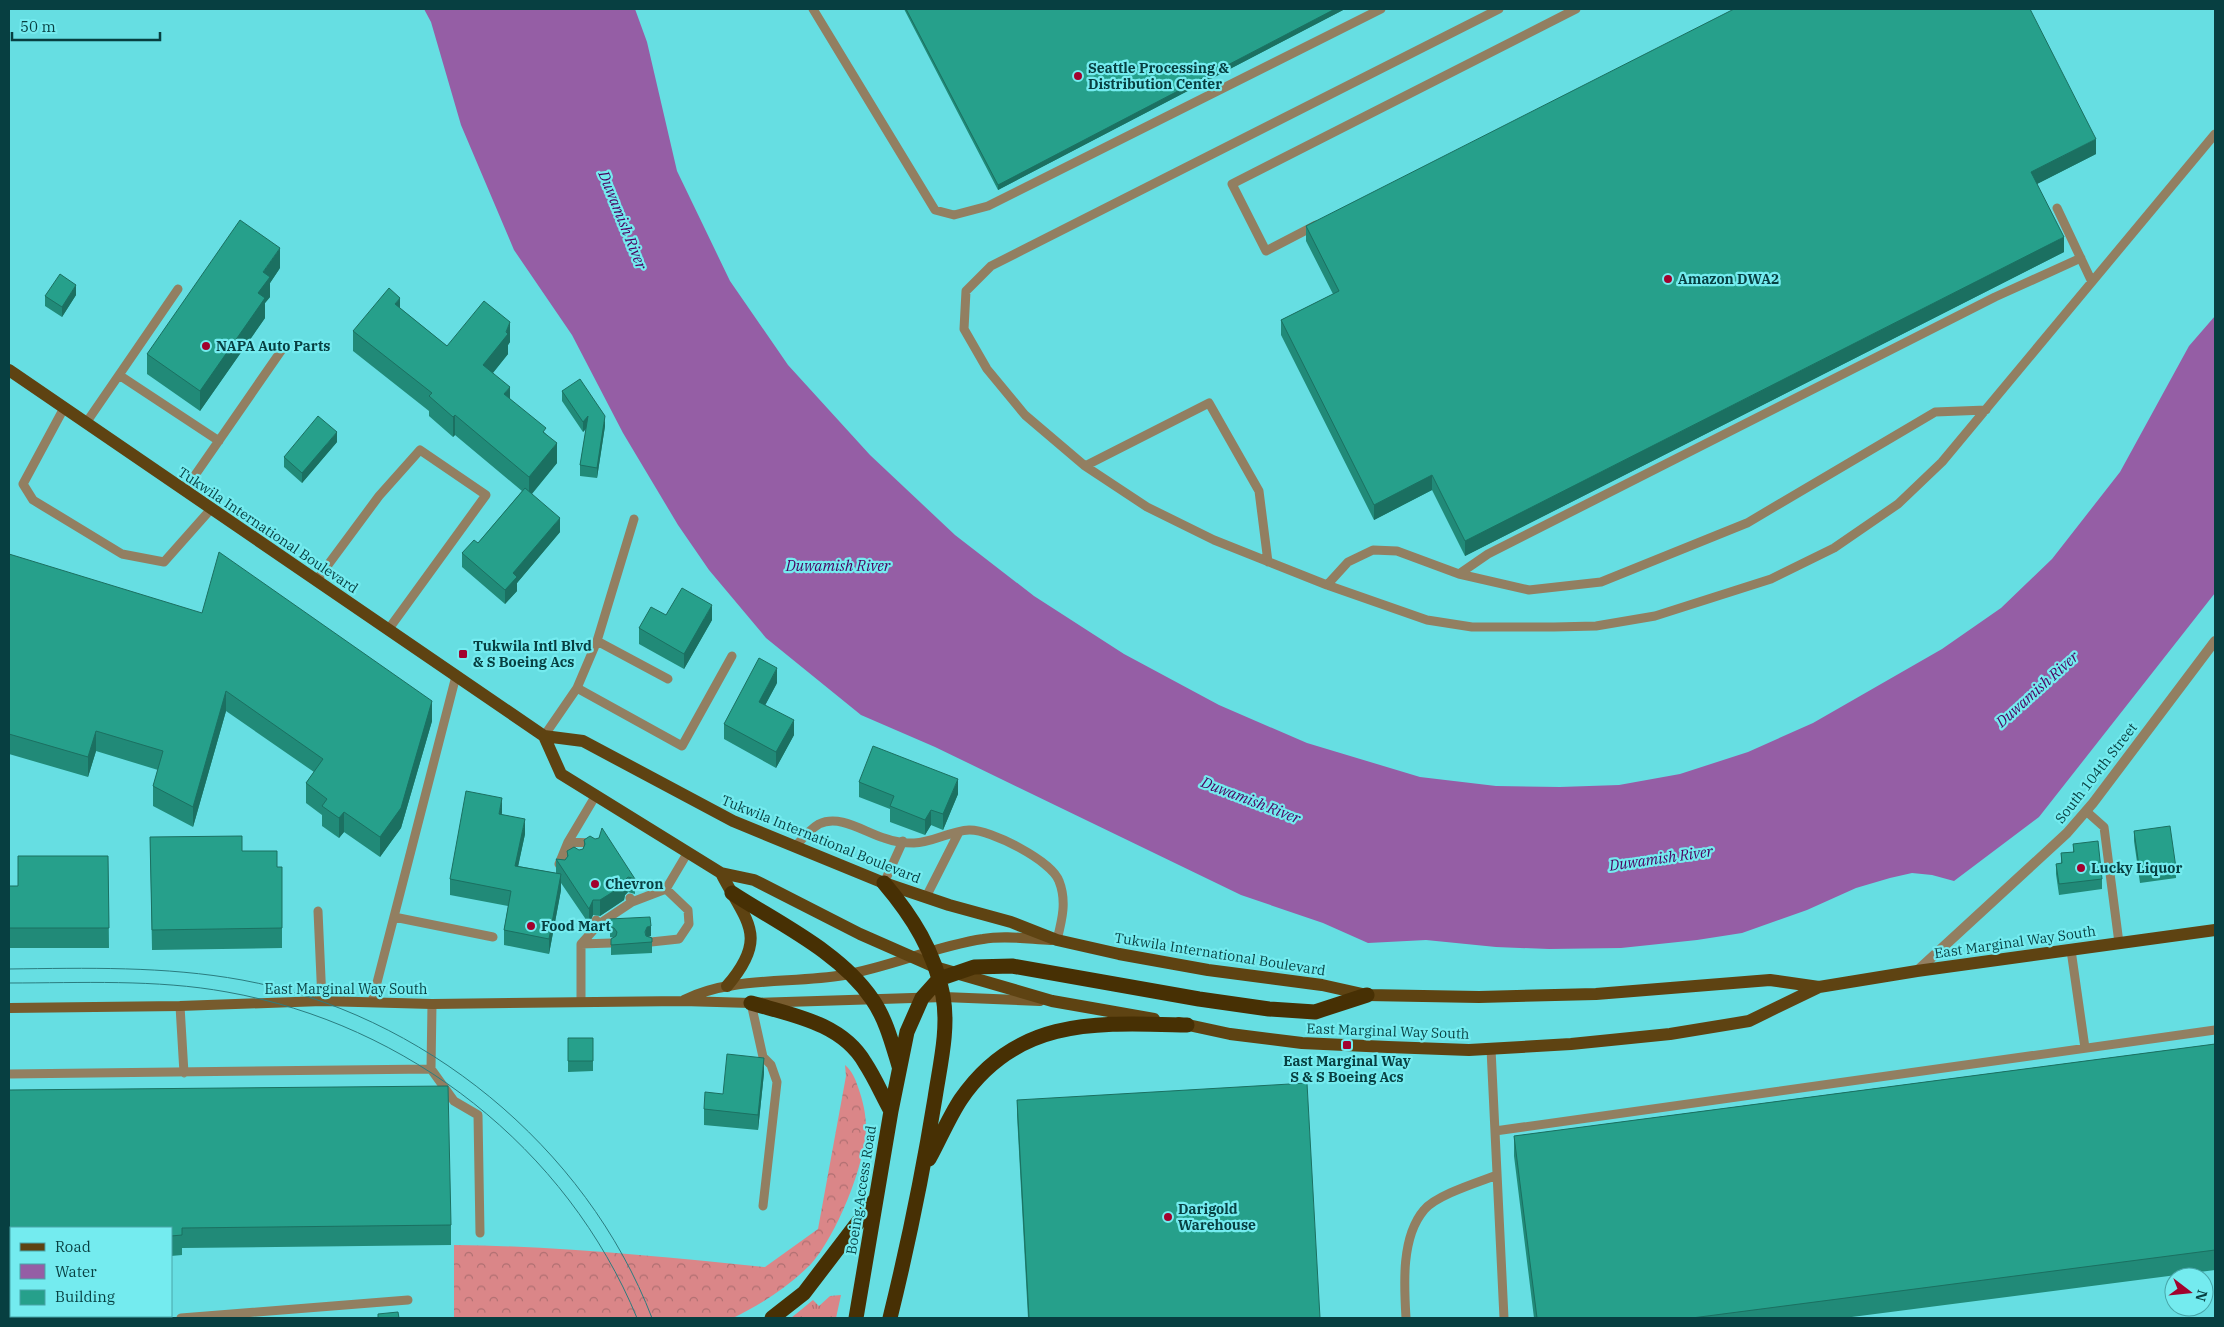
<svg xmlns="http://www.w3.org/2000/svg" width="2224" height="1327" viewBox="0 0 2224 1327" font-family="'IBM Plex Serif',serif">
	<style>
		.grass { fill: url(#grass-tufts) }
		.forest { fill: url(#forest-crowns) }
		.water { fill: #955ea5 }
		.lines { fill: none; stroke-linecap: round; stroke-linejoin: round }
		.lane { stroke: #927f61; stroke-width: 9 }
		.street { stroke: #927f61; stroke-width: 10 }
		.secondary { stroke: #775b2d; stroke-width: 10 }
		.primary { stroke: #5e4312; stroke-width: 12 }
		.highway { stroke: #473004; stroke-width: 15 }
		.tram { stroke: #2b7c7f; stroke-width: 1 }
		.wall { fill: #218a78 }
		.shaded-wall { fill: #1b7061 }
		.building { fill: #26a08b; stroke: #1b7061 }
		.poi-dot { fill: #a2022d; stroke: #74ebef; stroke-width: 2 }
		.labels { text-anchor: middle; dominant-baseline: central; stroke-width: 4.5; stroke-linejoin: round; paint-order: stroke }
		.poi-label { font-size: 14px; font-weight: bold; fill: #073f41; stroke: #74ebef; text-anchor: start }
		.street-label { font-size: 14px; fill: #073f41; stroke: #74ebef }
		.water-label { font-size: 15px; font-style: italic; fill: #4c005e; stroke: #74ebef }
	</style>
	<defs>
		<pattern id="grass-tufts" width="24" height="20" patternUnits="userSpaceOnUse" patternTransform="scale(1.25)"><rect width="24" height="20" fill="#da8688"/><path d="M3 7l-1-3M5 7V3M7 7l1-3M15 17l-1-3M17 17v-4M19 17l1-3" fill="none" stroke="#af6f71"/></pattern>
		<pattern id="forest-crowns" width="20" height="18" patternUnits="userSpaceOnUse" patternTransform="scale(1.25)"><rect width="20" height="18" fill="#da8688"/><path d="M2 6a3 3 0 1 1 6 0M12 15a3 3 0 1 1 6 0" fill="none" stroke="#af6f71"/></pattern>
	</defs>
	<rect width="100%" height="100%" fill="#66dee2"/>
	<path class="grass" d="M841,1295L836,1318H791L813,1300L819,1306L830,1296Z"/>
	<path class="forest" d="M845,1065C852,1071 855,1078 858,1087C863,1101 866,1114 866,1128C865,1166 836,1236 811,1264C788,1287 762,1304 733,1318H454V1245C558,1246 662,1257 765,1267L818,1229L846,1076Z"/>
	<path class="water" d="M424,9H635L647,42L677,171L730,281L788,365L870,455L955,535L1034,596L1124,654L1219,705L1307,743L1420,777L1496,786L1560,787L1619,785L1680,774L1748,752L1813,723L1942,649L2001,608L2052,559L2120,472L2189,346L2215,316V593L2039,817L1954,881L1932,875L1912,873L1890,878L1856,888L1807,910L1742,933L1697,940L1621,948L1549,949L1496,947L1426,940L1368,943L1323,923L1241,895L935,747L861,715L766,638L709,570L678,525L623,433L572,335L514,250L461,125L431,22Z"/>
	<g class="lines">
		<path class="lane" d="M813,9L935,210L954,215L988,206L1381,9
			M1499,9L991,266L966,291L964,329L987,369L1025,415L1085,466L1147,507L1214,540L1327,585L1427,620L1472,627H1554L1596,626L1655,616L1771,579L1834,548L1898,504L1942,462L2215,134
			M2057,208L2092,282
			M1316,225L1266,251L1232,184L1576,9
			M119,375L178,289
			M64,408L23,484L33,500L122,554L164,562L211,509
			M86,423L119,375L219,441
			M1085,466L1209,403L1259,491L1268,562
			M184,491L281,351
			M1459,574L1488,554L1995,297L2081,258
			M316,581L379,496L420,450L486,495L388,630
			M1327,585L1348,562L1373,550L1397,551L1459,574L1529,590L1601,582L1747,523L1935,412L1986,410
			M597,641L634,519
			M577,688L682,746L732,656
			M544,736L577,688L597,641L668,679
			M2086,811L2104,827L2119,943
			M571,847L568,842L592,843L594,845
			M795,847C802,839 810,829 819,824C840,814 864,832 884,838C892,841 905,843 914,843C932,843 950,831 969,830C990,829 1052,861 1059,881C1067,901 1062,920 1057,940
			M562,869L559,864L568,842L596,795
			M884,883L903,841
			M926,897L959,832
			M632,902L666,889L688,852
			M318,911L322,1001
			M394,917L493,937
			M596,920L599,924L632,902L630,898
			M651,942L679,939L689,924L688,910L666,889
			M581,944L611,943
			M2071,950L2085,1048
			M372,1002L456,676
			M581,1002V944L599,924
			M751,1003L763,1057L771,1065L777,1082L763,1206
			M180,1006L184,1073
			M1491,1049L1504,1318
			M431,1069L432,1004
			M9,1074L431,1069L454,1101L478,1115L480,1233
			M1495,1131L2215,1030
			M181,1318L408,1300
			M1406,1318C1404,1285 1401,1237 1424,1210C1436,1195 1479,1182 1497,1175"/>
		<path class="street" d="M1917,971L2067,833L2093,803L2215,641"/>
		<path class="secondary" d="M684,1000C732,976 791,984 844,975C891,967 935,946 983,939C1005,935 1029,939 1051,940
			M9,1008L180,1006L322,1001L432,1004L683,1001L751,1003L944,997L1040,1001"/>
		<path class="primary" d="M9,370L544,736L583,741L733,821L884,883L949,905L1011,922L1057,940L1119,954L1208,970L1322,985L1367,995L1479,997L1596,994L1770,980L1819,987
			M544,736L561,774L721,873L754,880L860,934L935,967L1052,1001L1154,1019
			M721,873C746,922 770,936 727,986
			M1179,1023L1230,1034L1302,1043L1388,1047L1469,1050L1571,1044L1670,1034L1749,1021L1819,987L1917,971L2215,930"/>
		<path class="highway" d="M884,883C912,916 935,952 943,996C949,1029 940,1065 935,1098C923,1172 908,1245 890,1318
			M732,893C778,923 840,952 872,999C886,1019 892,1043 899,1066
			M751,1003C792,1015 842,1023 865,1063C875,1078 882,1095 891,1111
			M929,1159C940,1139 949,1117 961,1099C1018,1016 1099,1023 1187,1025
			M772,1318L804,1293L875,1200
			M856,1318L891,1111L907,1032L922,998L939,979L974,967L1012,966L1199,999L1269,1009L1315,1012L1367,995"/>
		<path class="tram" d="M9,969C86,968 165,966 242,980C422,1013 586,1146 652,1318
			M9,983C81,983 156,979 227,992C408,1024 567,1148 637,1318"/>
	</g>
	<path class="wall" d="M904,9H1345L998,190Z
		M2096,154L2037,184L2064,252L1465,556L1432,490L1374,520L1281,335V320L1333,294L1306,241V226Z
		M280,268L270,283V297L265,303V318L200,411L147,374V354Z
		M76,295L62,317L45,306V296Z
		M400,308L447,346L510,342L508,345V354L493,373L510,399L546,434L557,463L532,494L560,532L517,583V591L505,604L462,567V553L478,543L522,491L455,435L453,437L429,416V411L353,351V331Z
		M562,391L605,426L597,478L580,476V465L586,429L583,432L562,401Z
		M337,442L302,483L284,467V457Z
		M9,554L432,721L401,828L380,857L344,832L339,838L322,826V815L306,803V783L314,772L226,711L193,827L153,806V786L158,770L96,751L88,777L9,754Z
		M666,615L712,620L684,669L639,644V628Z
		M777,683L765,705L794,735L776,768L724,739V724Z
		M859,782L958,794L943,830L931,825L925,835L890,822V809L859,797Z
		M501,814L525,834L518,866L556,873V859L565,860L567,857V851L579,850L583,849L584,846V840L635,879V894L628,892L625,895L624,900L600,916L593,915L589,924L561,883V890L549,954L504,945V930L508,906L450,895V879Z
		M2134,831L2176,868V878L2140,883L2134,841Z
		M150,837L242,851L277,867H282V948L152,950Z
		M2073,844L2102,879V889L2059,895L2056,874V864L2061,863V853L2073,852Z
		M108,856L109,948H9V886H18Z
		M610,919L651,936L648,937L652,942V953L611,955V939L614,938L610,937Z
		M568,1038H593V1071L568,1072Z
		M2215,1044V1270L1844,1318H1534L1514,1156V1136Z
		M764,1073L758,1130L704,1125V1109L723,1094Z
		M9,1090L451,1225V1245L182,1248V1255L171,1256V1228H11V1268H9Z
		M1017,1100L1320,1318H1028L1017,1115Z"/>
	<path class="shaded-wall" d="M1335,9H1345L998,190V185Z
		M2096,139V154L2031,187V172Z
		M2064,237V252L1465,556V541Z
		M280,248V268L270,283V297L265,303V318L200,411V391L258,293L263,272Z
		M76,285V295L62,317V307Z
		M400,298V318L395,304Z
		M510,322V342L508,345V354L483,385V365L506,332Z
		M510,387V407L504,394Z
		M455,415V435L453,437V417Z
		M588,416V426L583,432V422Z
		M605,416V426L597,478V468Z
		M337,432V442L302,483V473Z
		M557,443V463L529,497V477Z
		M1432,475V490L1374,520V505Z
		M560,518V532L517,583V591L505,604V590L513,573Z
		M712,605V620L684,669V654Z
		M777,668V683L759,717V702Z
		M226,691V711L193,827V807Z
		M432,701V721L401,828L380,857V837Z
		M794,720V735L776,768V752Z
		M96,731V751L88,777V757Z
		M958,779V794L943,830V814Z
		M502,798V813L499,829V814Z
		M931,810V825L925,835V820Z
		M344,812V832L339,838V818Z
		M525,819V834L515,881V866Z
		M561,874V890L549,954V939Z
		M628,877V892L625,895L624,900L600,916V900Z
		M593,900V915L589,924V909Z
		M651,926V936L647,937L645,932L647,927Z
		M764,1058V1073L758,1130V1115Z"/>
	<path class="building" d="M906,9H1335L998,185Z
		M1734,9H2030L2096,139L2031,172L2064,237L1465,541L1432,475L1374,505L1281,320L1339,291L1306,226Z
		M240,220L280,248L263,272L270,277L258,293L265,298L200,391L147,354Z
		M60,274L76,285L62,307L45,296Z
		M389,288L400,298L395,304L447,346L484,301L510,322L506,332L508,334L483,365L510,387L504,394L546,428L543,432L557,443L529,477L455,415L453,417L429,396L432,393L353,331Z
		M580,379L605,416L597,468L580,465L588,416L583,422L562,391Z
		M318,416L337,432L302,473L284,457Z
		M525,488L560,518L513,573L517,577L505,590L462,553L474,540L478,543Z
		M219,552L432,701L401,808L380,837L344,812L339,818L322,806L327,799L306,783L323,759L226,691L193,807L153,786L163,751L96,731L88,757L9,734V554L202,613Z
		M682,588L712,605L684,654L639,628L651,607L666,615Z
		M759,658L777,668L759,702L794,720L776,752L724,724Z
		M873,746L958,779L943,814L931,810L925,820L890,806L894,796L859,782Z
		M466,791L502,798L499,814L525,819L515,866L561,874L549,939L504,930L511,891L450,879Z
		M2170,826L2176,868L2140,873L2134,831Z
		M602,828L635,879L628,877L625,880L624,885L600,900H593L589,909L556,859L565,860L568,856L567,851L574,847L579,850L583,849L585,844L584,840L590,836L595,839L599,838Z
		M242,836V851H277V867H282V928L152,930L150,837Z
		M2098,841L2102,879L2059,884L2056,864L2062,863L2061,853L2074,852L2073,844Z
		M18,856H108L109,928H9V886H18Z
		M650,917L651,926L647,927L645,932L646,936L652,938V942L611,945V939L616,936L617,932L614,928L610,927V919Z
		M568,1038H593V1061H568Z
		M2215,1044V1250L1692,1318H1537L1514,1136Z
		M727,1054L764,1058L758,1115L704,1109L705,1092L723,1094Z
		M1307,1083L1320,1318H1029L1017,1100Z
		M448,1086L451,1225L182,1228V1235L171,1236V1228H11V1248H9V1090Z
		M398,1312L399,1318H378V1314Z"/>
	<g class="poi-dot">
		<circle cx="1078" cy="76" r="5"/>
		<circle cx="1668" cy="279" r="5"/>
		<circle cx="206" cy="346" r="5"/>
		<rect x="458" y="649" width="10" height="10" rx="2.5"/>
		<circle cx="2081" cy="868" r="5"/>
		<circle cx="595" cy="884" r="5"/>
		<circle cx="531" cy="926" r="5"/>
		<rect x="1342" y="1040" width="10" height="10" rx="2.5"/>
		<circle cx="1168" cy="1217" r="5"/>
	</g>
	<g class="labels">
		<g class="poi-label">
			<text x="1088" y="68">Seattle Processing &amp;<tspan x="1088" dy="16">Distribution Center</tspan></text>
			<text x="1678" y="279">Amazon DWA2</text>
			<text x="216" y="346">NAPA Auto Parts</text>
			<text x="473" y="646">Tukwila Intl Blvd<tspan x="473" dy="16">&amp; S Boeing Acs</tspan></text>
			<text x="2091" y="868">Lucky Liquor</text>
			<text x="605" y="884">Chevron</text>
			<text x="541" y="926">Food Mart</text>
			<text x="1347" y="1061" text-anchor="middle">East Marginal Way<tspan x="1347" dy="16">S &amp; S Boeing Acs</tspan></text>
			<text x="1178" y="1209">Darigold<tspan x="1178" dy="16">Warehouse</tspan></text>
		</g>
		<g class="street-label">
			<text transform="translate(268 530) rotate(34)">Tukwila International Boulevard</text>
			<text transform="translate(2096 773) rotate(-52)">South 104th Street</text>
			<text transform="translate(821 839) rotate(22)">Tukwila International Boulevard</text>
			<text transform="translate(2015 942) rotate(-8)">East Marginal Way South</text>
			<text transform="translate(1220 954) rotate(9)">Tukwila International Boulevard</text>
			<text x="346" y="989">East Marginal Way South</text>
			<text transform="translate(1388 1031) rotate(2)">East Marginal Way South</text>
			<text transform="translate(861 1190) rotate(-81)">Boeing Access Road</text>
		</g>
		<g class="water-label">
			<text transform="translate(623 220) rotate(68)">Duwamish River</text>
			<text x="838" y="565">Duwamish River</text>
			<text transform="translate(2037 689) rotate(-42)">Duwamish River</text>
			<text transform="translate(1251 800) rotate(21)">Duwamish River</text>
			<text transform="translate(1661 858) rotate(-8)">Duwamish River</text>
		</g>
	</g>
	<rect width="2224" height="1327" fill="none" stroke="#073f41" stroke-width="20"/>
	<rect x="10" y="1227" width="162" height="90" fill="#74ebef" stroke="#48a6a9"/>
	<rect x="20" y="1243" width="25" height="8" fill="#5e4312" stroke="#48a6a9"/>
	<text x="55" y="1252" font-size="15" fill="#073f41">Road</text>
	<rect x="20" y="1264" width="25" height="15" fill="#955ea5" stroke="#48a6a9"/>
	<text x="55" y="1277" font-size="15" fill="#073f41">Water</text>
	<rect x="20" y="1290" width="25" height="15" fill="#26a08b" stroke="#48a6a9"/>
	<text x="55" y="1302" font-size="15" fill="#073f41">Building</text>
	<g transform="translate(2189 1292) rotate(106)"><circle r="24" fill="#74ebef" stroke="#48a6a9"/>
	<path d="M0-4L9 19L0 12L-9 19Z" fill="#a2022d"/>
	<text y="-8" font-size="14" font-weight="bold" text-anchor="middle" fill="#073f41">N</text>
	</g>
	<path d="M12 32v8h148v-8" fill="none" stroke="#073f41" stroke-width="2.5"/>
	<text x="20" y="32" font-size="15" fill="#073f41" stroke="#74ebef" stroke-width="4" paint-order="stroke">50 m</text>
</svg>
